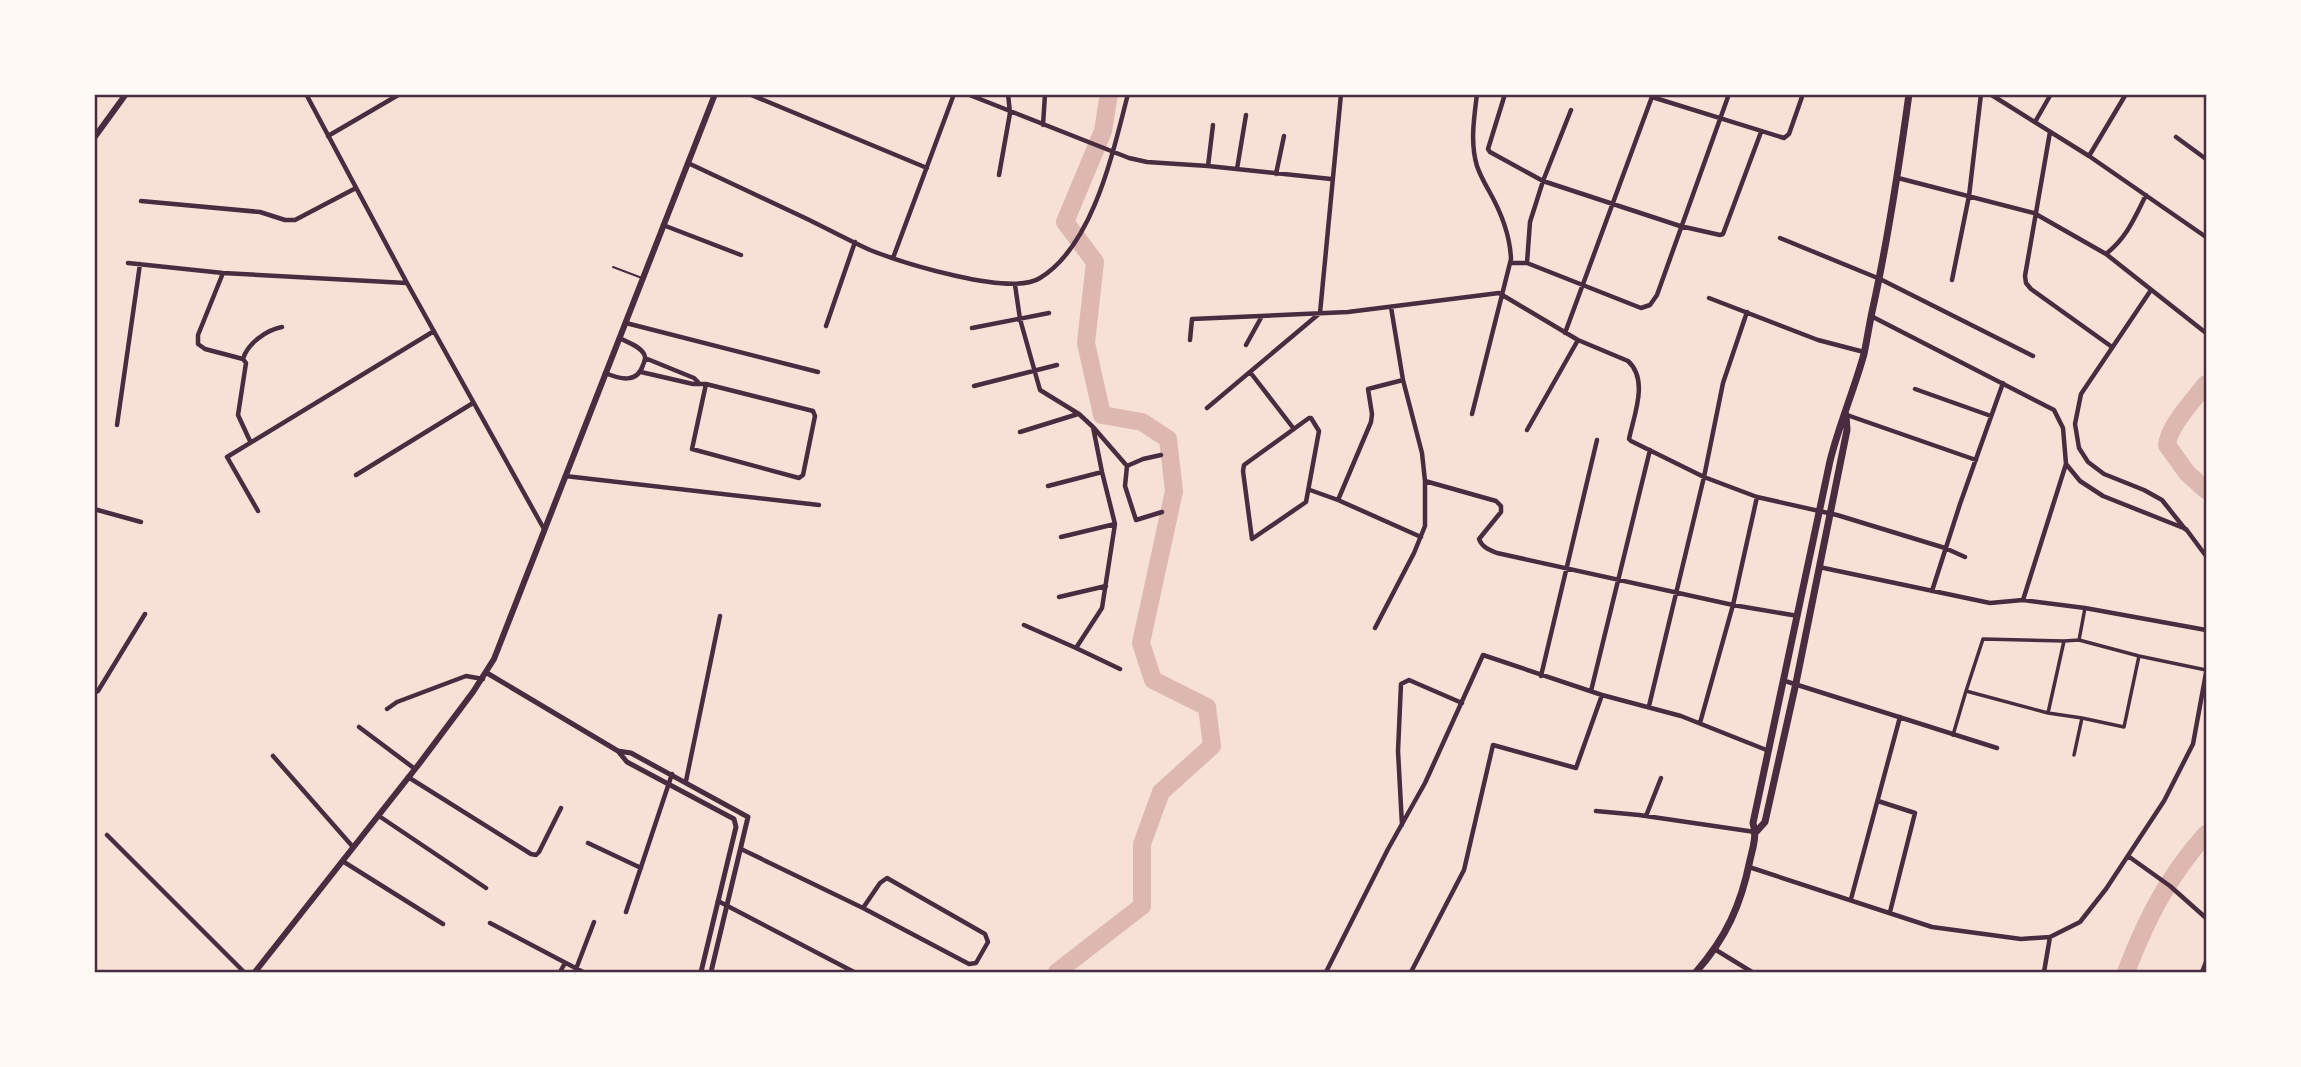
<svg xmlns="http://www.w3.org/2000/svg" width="2301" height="1067" viewBox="0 0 2301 1067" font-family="Montserrat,sans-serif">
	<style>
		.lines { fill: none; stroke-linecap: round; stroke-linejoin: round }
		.river { stroke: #dcb8b0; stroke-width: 18 }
		.service { stroke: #4a2c40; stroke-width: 2 }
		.pedestrian { stroke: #4a2c40; stroke-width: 3.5 }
		.minor { stroke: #4a2c40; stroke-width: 4.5 }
		.tertiary { stroke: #4a2c40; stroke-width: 5 }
		.secondary { stroke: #4a2c40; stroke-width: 6 }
		.primary { stroke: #4a2c40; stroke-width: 7 }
		.neatline { fill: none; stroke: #4a2c40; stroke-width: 2.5 }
	</style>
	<rect width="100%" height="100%" fill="#f7e1d7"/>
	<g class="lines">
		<path class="river" d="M2206,384C2194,400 2169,425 2167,445L2187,473L2206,490
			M1057,972L1142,906V844L1161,792L1212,746L1207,707L1153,680L1141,643L1174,491L1168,439L1142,422L1102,415L1086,343L1095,262L1065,222L1103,131L1109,94
			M2126,972C2147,918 2167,878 2206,834"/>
		<path class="service" d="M613,267L642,278"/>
		<path class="pedestrian" d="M2079,640L2139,656L2124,727L2082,718
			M2139,656L2206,670
			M1966,691L1983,639L2064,641
			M1953,735L1966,691L2048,713
			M2074,755L2082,718L2048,713L2064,641L2079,640L2085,608"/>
		<path class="minor" d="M306,94L407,283L544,529
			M749,94L927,168
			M967,94L1129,158L1147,162L1208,166L1331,179
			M1505,94L1488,149L1490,152L1543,181L1680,226L1720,235L1723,234L1761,132
			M1990,94L2089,156L2206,237
			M1652,97L1784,138L1789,134L1803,94
			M2035,122L2051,94
			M1043,125L1045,94
			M2050,132L2025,276L2026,283L2031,289L2112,347
			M328,136L400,94
			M2176,137L2206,159
			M2089,156L2126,94
			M688,163C726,181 765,199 803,217C826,228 848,240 870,250C903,263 1011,297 1040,278C1094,245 1113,151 1128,94
			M1208,166L1213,125
			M1237,169L1246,115
			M1276,174L1284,136
			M999,175L1010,113L1008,94
			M1898,178L2034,213L2106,254L2206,333
			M141,201L260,212L285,220H295L356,188
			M663,225L741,255
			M1780,238L1880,279L2033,356
			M2106,254C2127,237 2134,219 2146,195
			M893,258L954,94
			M128,263L223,273L406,283
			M1510,263H1527L1641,308L1650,305L1657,295L1729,94
			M1527,263L1530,222L1543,181L1571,110
			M223,273L198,335V344L205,349L243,359L246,363L238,415L250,441
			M1952,280L1969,196L1981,94
			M1015,285L1020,319L1040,390L1079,414L1093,427L1102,472L1115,524L1102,608L1076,648L1024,625
			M2151,290L2081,394L2075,424L2079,448L2088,462L2104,474L2144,490L2162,500L2185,529
			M1709,298L1818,340L1864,352
			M1871,316L2054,410L2063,428L2066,464L2080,481L2103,496L2186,529L2206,556
			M626,323L818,372
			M826,326L855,242
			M972,328L1049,313
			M1565,333L1653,94
			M1190,340L1192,319L1348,312L1499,293L1578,340L1628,361C1649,380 1634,415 1629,439L1631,441L1704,477L1757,497L1837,515L1945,548L1965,557
			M1246,345L1262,316
			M645,358L694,378L698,382
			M243,359C247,344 266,330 282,327
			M641,372L693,384H706L813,411L815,416L803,475L799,478L692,449L706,384
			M1250,372L1294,429
			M605,373C620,379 637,384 643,365C645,360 646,358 644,354C640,346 627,342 619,338
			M974,386L1057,365
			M1915,389L1991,416
			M1207,408L1320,313L1341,94
			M1472,414L1511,259C1510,235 1501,212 1489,191C1484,182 1480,175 1477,166C1470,143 1474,118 1477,94
			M1847,415L1976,460
			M1309,418H1311L1319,431L1306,502L1252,539L1243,471L1244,465Z
			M117,425L140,264
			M1094,428L1127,466L1125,486L1136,520L1162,512
			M1527,430L1578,340
			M1020,432L1078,414
			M1127,466L1143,459L1161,455
			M356,475L473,403
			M565,476L819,505
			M1425,481L1496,501L1501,506V512L1479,539C1482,547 1489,550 1497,553L1733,605L1798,616
			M1048,486L1102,472
			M1310,490L1338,500L1421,537
			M1338,500L1371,422L1372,414L1368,389L1403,380
			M94,509L141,522
			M258,511L227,457L434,331
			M1061,537L1115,524
			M1819,567L1990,603L2023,600L2085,608L2206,630
			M1932,591L1960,504L2003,383
			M1059,597L1106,586
			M2023,600L2066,464
			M1375,628L1414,553L1425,526V481L1422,453L1403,380L1391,307
			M1076,648L1120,669
			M1541,676L1597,440
			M1785,681L1997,748
			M1591,691L1650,450
			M94,693L98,691L145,614
			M1649,706L1704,477L1723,383L1747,312
			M387,709L397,702L466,676L483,679
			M1700,723L1733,605L1757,497
			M359,727L415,769
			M273,756L353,847
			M408,777L531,854L536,855L539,852L561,808
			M686,781L720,616
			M1878,801L1915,813L1890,912
			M1596,811L1639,815L1755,832
			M379,816L486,888
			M1646,816L1661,778
			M1402,825L1398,751L1401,684L1409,680L1462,703
			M107,835L244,972
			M588,843L641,868
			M741,849L863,908L969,964L976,963L988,942L985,934L887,878L880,883L863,908
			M2128,856L2170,886L2206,918
			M344,862L443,924
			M1749,867L1932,927L2021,939L2050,937L2080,922L2106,889L2164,801L2193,744L2206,673
			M1851,899L1900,717
			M718,901L854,972
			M626,912L672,774
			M490,923L583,972
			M1716,950L1752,972
			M576,969L594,922
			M560,972L565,963
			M1326,972L1388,849L1425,783L1483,655L1602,695L1681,716L1769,751
			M1411,972L1464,870L1493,745L1576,768L1602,695
			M2044,972L2050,937
			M2202,972L2206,962"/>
		<path class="tertiary" d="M487,673L618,751L627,762L734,819L736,827L701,972
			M618,751L631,753L748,817L711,972"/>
		<path class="secondary" d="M94,138L126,94
			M255,972L419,764L473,692L494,659L715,94"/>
		<path class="primary" d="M1756,832L1765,822L1796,683L1847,430L1846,415
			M1696,972C1726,938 1741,905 1750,860C1753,847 1757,836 1753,823L1830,461C1839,425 1854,390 1864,354C1867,340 1869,326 1872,312C1888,240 1899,167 1909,94"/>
	</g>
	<rect width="2301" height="1067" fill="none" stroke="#fffaf5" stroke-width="192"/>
	<rect x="96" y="96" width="2109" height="875" class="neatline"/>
</svg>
